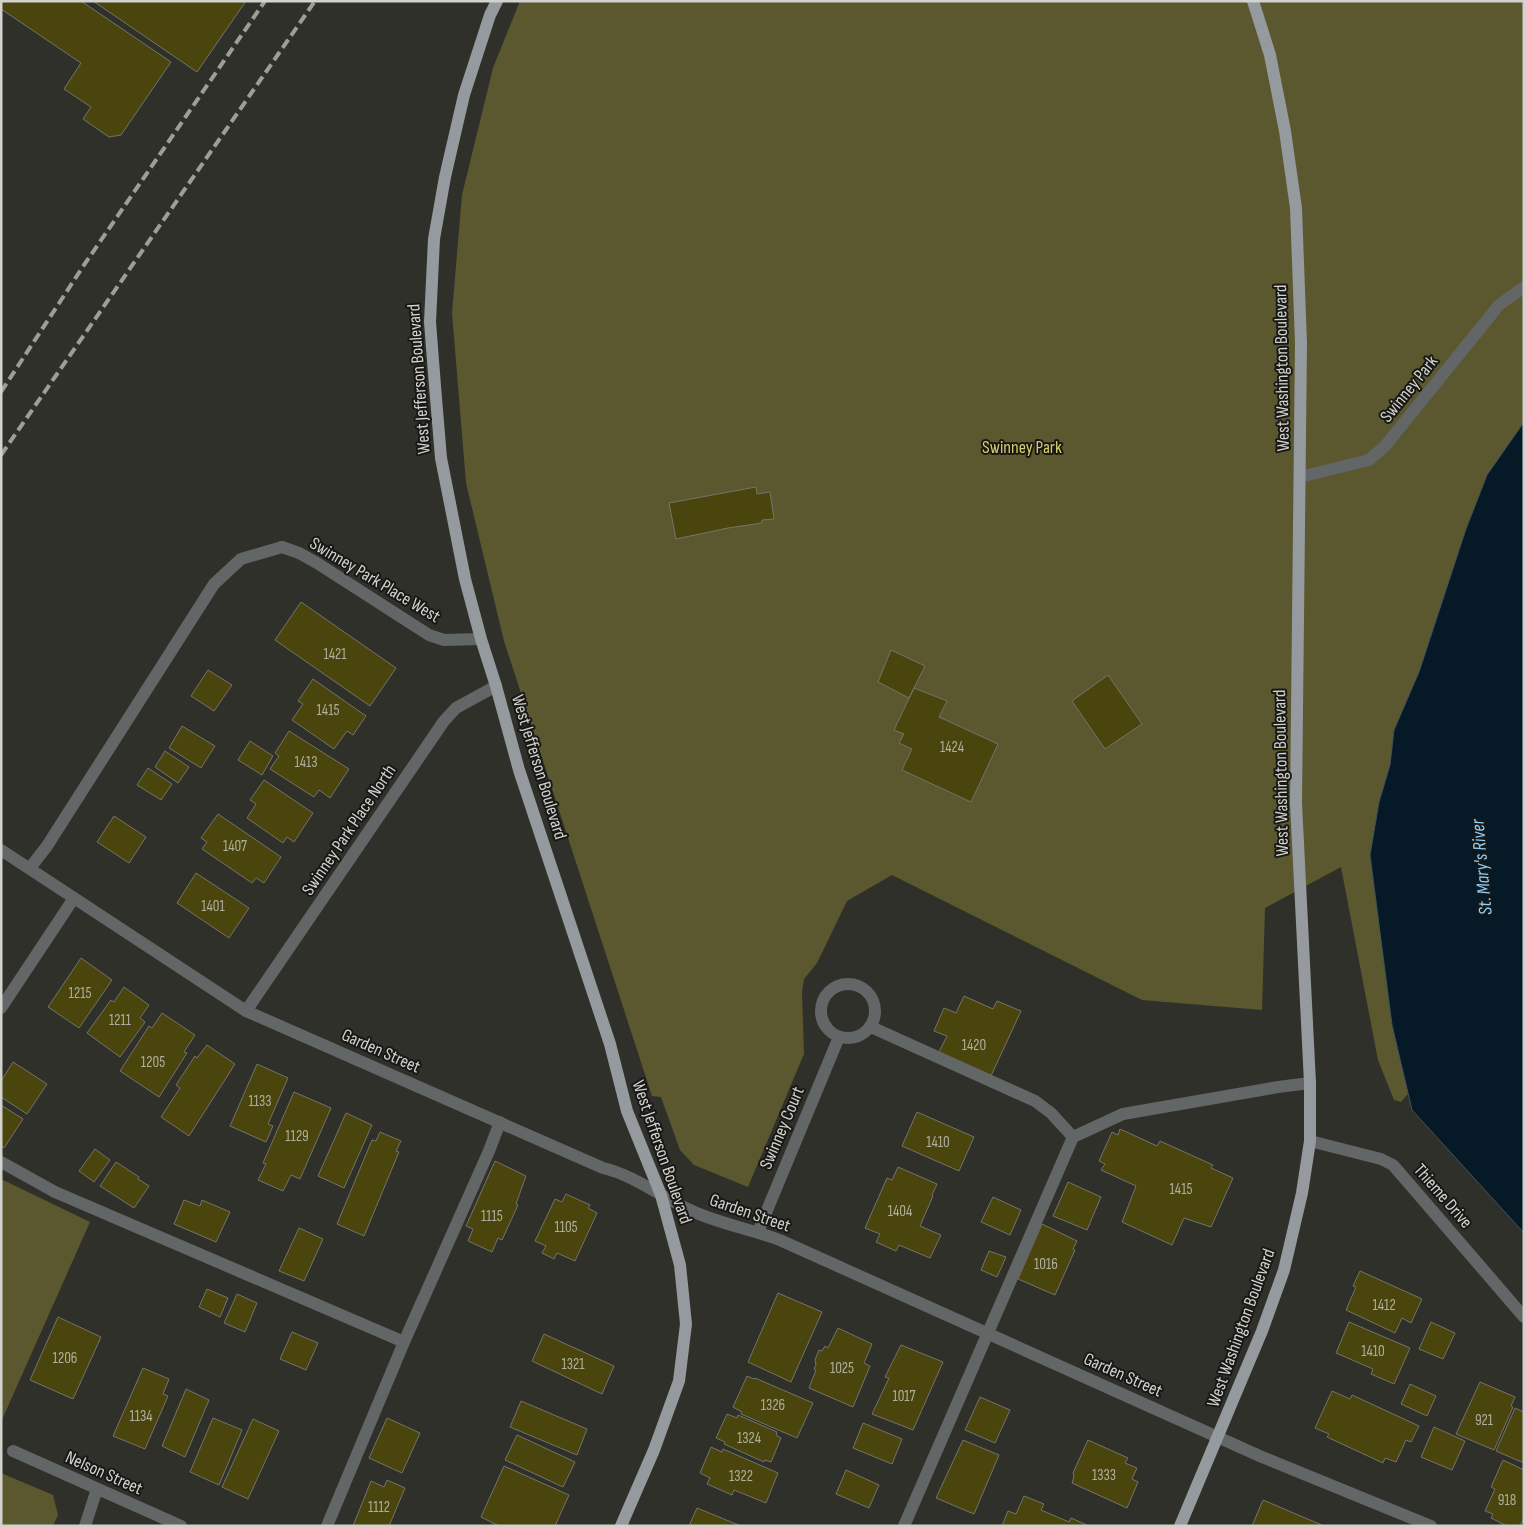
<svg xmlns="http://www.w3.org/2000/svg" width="1525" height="1527" viewBox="0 0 1525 1527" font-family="'Sofia Sans Condensed',sans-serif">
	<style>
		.green { fill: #5b5830 }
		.water { fill: #051a26; stroke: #425158 }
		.building { fill: #4a450d; stroke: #74736d }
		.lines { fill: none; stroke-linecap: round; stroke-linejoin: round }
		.service { stroke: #636667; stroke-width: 12 }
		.minor { stroke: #636667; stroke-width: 12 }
		.primary { stroke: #959a9e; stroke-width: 12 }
		.rail { stroke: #9e9e99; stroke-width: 4; stroke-dasharray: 10 5; stroke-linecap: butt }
		.labels { text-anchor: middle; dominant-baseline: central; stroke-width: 4; stroke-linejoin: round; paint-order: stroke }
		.number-label { font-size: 15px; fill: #b0af9e }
		.street-label { font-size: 18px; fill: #d2d2ce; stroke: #181815 }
		.park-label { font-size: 18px; fill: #d7ce6b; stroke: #181815 }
		.water-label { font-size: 19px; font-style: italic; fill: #88cffe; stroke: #181815 }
	</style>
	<rect width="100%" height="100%" fill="#30302b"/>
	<path class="green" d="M520,1H1524V513L1417,1083L1401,1102L1394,1100L1378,1060L1341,867L1265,908L1262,1010L1142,1000L892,875L847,901L817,963L804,979L802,992L804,1054L748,1187L694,1165L680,1150L661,1097L652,1096L504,641L466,483L452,313L462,195L493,68Z
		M1,1179L90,1222L1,1422Z
		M1,1473L53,1495L58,1515L53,1526H1Z"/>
	<path class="water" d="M1524,422V1233L1412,1110L1392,1025L1370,855L1379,802L1390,765L1394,730L1419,672L1466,529L1487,475Z"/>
	<path class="building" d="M1,1H81L171,62L121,135L109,137L83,119L91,107L64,89L81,63L1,9Z
		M93,1H246L197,72Z
		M756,487L757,494L770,492L774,519L762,520V523L728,528L676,539L669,503Z
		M301,602L396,668L370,706L275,640Z
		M891,650L925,666L909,698L878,682Z
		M208,670L232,685L214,711L191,696Z
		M1108,675L1142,724L1105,749L1072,701Z
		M313,679L366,716L353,735L347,731L334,749L292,720L303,704L298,701Z
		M914,688L947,701L939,717L998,744L971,802L902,770L912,749L899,743L904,734L894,730Z
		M182,726L215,746L201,768L169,748Z
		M289,731L349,769L330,798L319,790L314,797L270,769L279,756L275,753Z
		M250,741L273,756L262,775L238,760Z
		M165,751L189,767L178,783L155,767Z
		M148,768L172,784L161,800L137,785Z
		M264,780L313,813L294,842L287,837L283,843L247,818L256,804L250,800Z
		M218,814L281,857L264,883L256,878L252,883L202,849L207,842L201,838Z
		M114,816L146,837L129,863L97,842Z
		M196,873L249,908L229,938L177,903Z
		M81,958L112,980L79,1028L48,1007Z
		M124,987L149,1005L140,1018L145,1022L120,1057L87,1033L111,1000L114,1002Z
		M964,996L993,1009L997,1001L1021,1011L990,1078L938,1054L947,1036L934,1031L944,1008L956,1013Z
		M162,1013L195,1035L184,1052L187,1053L159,1097L120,1071L149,1026L152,1028Z
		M207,1045L235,1064L189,1136L161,1117L180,1088L176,1085L195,1056L197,1058Z
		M13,1062L47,1084L27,1114L1,1097V1081Z
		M257,1064L288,1078L268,1124L273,1126L266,1142L230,1126Z
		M294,1092L331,1108L300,1179L291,1175L283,1191L258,1180L266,1164L263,1163Z
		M1,1105L23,1119L4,1148L1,1146Z
		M917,1112L974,1137L959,1171L902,1146Z
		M346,1113L372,1125L344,1188L318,1176Z
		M1120,1129L1157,1146L1160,1141L1213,1165L1211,1168L1233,1178L1211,1227L1184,1218L1172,1245L1122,1222L1136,1186L1101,1170L1105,1164L1099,1161L1112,1132L1118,1135Z
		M380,1132L401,1141L396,1151L399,1152L364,1236L337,1224L372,1140L376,1141Z
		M95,1149L110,1160L94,1182L79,1171Z
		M495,1161L526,1176L516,1204L518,1205L502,1240L498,1238L492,1252L468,1241L473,1229L466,1226Z
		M116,1162L139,1177L138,1179L149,1186L134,1208L100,1186Z
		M898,1167L937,1184L932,1195L933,1196L920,1226L941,1235L930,1258L899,1245L896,1251L876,1242L880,1234L865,1228L887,1178L892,1180Z
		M1068,1182L1101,1197L1087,1230L1053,1216Z
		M566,1194L590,1205L588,1208L597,1213L575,1261L557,1253L554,1259L542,1253L546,1246L535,1241L555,1199L562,1202Z
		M993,1197L1021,1210L1010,1235L981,1222Z
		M184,1200L200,1206L202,1200L230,1212L216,1242L174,1224Z
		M1042,1224L1077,1241L1073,1249L1075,1250L1055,1295L1018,1279Z
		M299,1228L323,1239L304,1281L279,1271Z
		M989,1251L1006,1257L997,1277L981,1270Z
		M1360,1271L1422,1299L1411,1323L1402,1318L1395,1333L1346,1310L1356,1287L1353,1286Z
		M207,1289L228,1298L220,1317L199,1307Z
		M778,1293L822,1312L791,1382L748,1362Z
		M237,1294L257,1303L245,1332L224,1323Z
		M58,1317L101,1337L73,1399L30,1380Z
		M1349,1322L1410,1348L1394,1384L1371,1374L1373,1369L1336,1353Z
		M1431,1322L1455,1333L1443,1359L1419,1349Z
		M838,1328L872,1344L864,1363L870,1366L853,1407L809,1388L816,1370L814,1369L816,1365L815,1360L819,1350L822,1351L825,1346L828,1348Z
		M292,1332L318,1343L306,1370L280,1359Z
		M544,1334L614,1366L602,1394L532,1361Z
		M901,1345L943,1362L913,1430L872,1414L889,1378L885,1377Z
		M143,1368L169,1379L163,1394L168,1396L145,1449L113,1436Z
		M747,1376L754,1379L755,1378L813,1403L797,1438L741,1414L742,1412L733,1407Z
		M1480,1382L1515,1397L1511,1406L1513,1407L1494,1450L1456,1434Z
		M1410,1384L1436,1396L1427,1416L1401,1404Z
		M186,1389L209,1400L185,1457L162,1446Z
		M1332,1391L1350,1399L1352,1395L1419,1426L1411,1442L1406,1440L1396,1462L1385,1458L1383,1463L1327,1437L1329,1434L1315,1428Z
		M980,1397L1010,1410L995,1443L965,1430Z
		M521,1401L587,1429L577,1455L510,1427Z
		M1515,1408L1524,1412V1463L1496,1451Z
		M727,1414L737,1418L738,1415L777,1432L776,1435L781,1438L771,1462L765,1460L764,1462L724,1444L725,1442L716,1438Z
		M213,1418L242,1430L219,1485L190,1472Z
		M387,1418L420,1433L402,1473L369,1458Z
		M253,1419L279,1431L248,1499L222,1487Z
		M863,1423L902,1439L892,1464L853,1448Z
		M1434,1427L1465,1441L1452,1470L1421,1457Z
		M517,1435L575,1462L563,1487L505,1460Z
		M963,1440L999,1455L974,1514L936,1498Z
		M1088,1440L1128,1458L1125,1463L1137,1468L1132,1479L1138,1482L1127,1508L1072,1483L1074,1476L1073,1473Z
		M711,1447L722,1452L723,1449L778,1473L766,1503L734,1490L732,1495L707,1484L710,1478L700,1473Z
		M1503,1460L1524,1470V1518L1520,1526H1507L1491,1518L1493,1514L1485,1511L1495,1489L1491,1487Z
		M504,1466L569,1495L555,1526H499L481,1517Z
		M846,1470L879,1485L869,1508L836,1494Z
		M387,1480L405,1488L389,1526H353L371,1481L384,1487Z
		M1024,1496L1044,1504L1041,1510L1069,1522L1071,1518L1089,1526H1002L1008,1511L1016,1514Z
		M1263,1500L1324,1526H1252Z
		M697,1508L741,1526H689Z"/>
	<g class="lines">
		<path class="service" d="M1300,477L1369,460L1385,446L1499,305L1524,287
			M30,868L47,846L214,584L241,559L282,547
			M871,1027L1035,1101L1051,1113L1073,1137L904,1526
			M1073,1137L1123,1114L1278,1087L1310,1083
			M1,1162L55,1192L404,1342
			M327,1526L404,1342L489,1151L500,1122"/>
		<path class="minor" d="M282,547L299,553L317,563L429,635L444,640L481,639
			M1,850L246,1011L603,1168C634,1175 661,1197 690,1210C719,1224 752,1229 782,1241L1262,1457L1431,1526
			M821 1011a27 27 0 1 1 54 0a27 27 0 1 1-54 0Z
			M1,1008L74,898
			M246,1011L444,721L456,708L496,686
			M1310,1141L1381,1159L1393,1165L1524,1317
			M758,1232L839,1037
			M13,1451L181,1526
			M85,1526L97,1489"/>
		<path class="primary" d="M497,1L490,15L464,95L445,177L434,239L430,322L435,386L441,458L465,579L481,639L496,686L519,770L610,1044L627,1111L661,1195L680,1265L686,1324L679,1381L654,1450L621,1526
			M1180,1526L1262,1331L1284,1270L1302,1193L1310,1141V1083L1296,803L1301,343L1296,208L1285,131L1270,55L1253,1"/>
		<path class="rail" d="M1,392L84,265L265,1
			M1,455L315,1"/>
	</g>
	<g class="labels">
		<g class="number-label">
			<text x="335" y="654">1421</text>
			<text x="328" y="710">1415</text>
			<text x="952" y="747">1424</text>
			<text x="306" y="762">1413</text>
			<text x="235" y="846">1407</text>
			<text x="213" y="906">1401</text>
			<text x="80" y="993">1215</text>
			<text x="120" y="1020">1211</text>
			<text x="974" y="1045">1420</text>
			<text x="153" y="1062">1205</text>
			<text x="260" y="1101">1133</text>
			<text x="297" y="1136">1129</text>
			<text x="938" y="1142">1410</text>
			<text x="1181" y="1189">1415</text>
			<text x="900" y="1211">1404</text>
			<text x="492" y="1216">1115</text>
			<text x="566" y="1227">1105</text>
			<text x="1046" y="1264">1016</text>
			<text x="1384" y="1305">1412</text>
			<text x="1373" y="1351">1410</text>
			<text x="65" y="1358">1206</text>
			<text x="573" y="1364">1321</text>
			<text x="842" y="1368">1025</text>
			<text x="904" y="1396">1017</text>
			<text x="773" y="1405">1326</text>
			<text x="141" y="1416">1134</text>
			<text x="1484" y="1420">921</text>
			<text x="749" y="1438">1324</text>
			<text x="1104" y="1475">1333</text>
			<text x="741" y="1476">1322</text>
			<text x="1507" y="1500">918</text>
			<text x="379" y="1507">1112</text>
		</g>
		<g class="street-label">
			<text transform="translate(1282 368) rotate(-91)">West Washington Boulevard</text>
			<text transform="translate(419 379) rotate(-94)">West Jefferson Boulevard</text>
			<text transform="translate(1409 389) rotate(-51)">Swinney Park</text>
			<text transform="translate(375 580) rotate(31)">Swinney Park Place West</text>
			<text transform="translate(539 767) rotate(73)">West Jefferson Boulevard</text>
			<text transform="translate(1281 773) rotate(-91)">West Washington Boulevard</text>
			<text transform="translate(349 830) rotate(-56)">Swinney Park Place North</text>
			<text transform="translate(381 1051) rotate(24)">Garden Street</text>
			<text transform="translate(782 1128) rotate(-67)">Swinney Court</text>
			<text transform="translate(662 1152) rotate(71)">West Jefferson Boulevard</text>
			<text transform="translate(1443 1196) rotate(49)">Thieme Drive</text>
			<text transform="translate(750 1213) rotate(19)">Garden Street</text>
			<text transform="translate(1241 1328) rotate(-70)">West Washington Boulevard</text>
			<text transform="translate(1123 1375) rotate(24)">Garden Street</text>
			<text transform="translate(104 1473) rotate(24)">Nelson Street</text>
		</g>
		<g class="park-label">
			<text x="1022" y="447">Swinney Park</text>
		</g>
		<g class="water-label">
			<text transform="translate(1482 867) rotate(-95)">St. Mary's River</text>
		</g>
	</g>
	<rect width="1525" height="1527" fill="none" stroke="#d2d2ce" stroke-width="5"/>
</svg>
